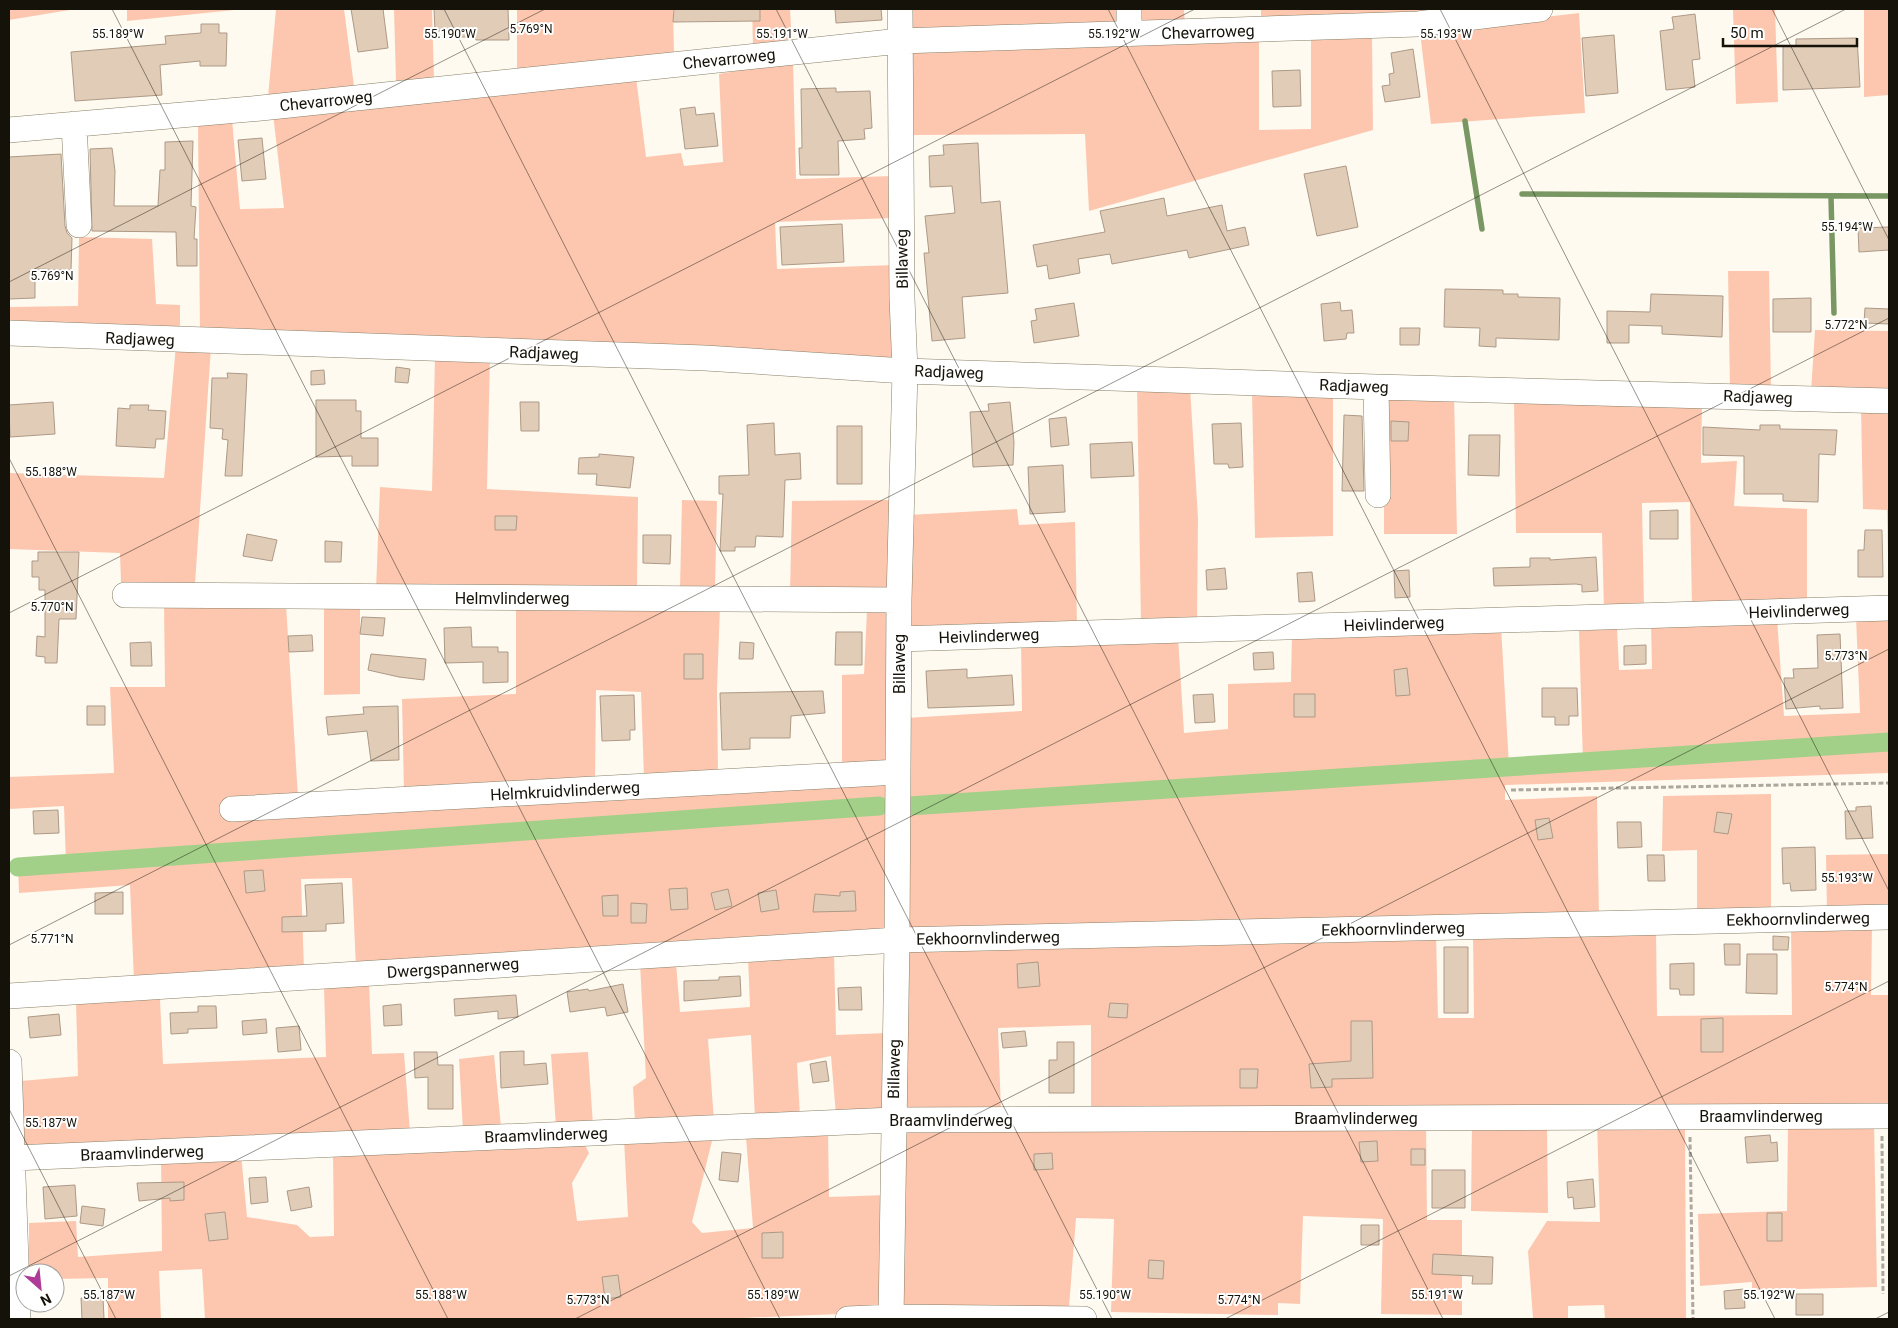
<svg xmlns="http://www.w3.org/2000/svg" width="1898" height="1328" viewBox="0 0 1898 1328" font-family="Roboto,sans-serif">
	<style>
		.green { fill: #fdc7af }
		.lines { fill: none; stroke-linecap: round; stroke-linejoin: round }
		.stream { stroke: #789763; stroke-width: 5.5 }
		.canal { stroke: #a2d089; stroke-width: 19 }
		.building { fill: #e1ccb8; stroke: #ad9986 }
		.minor-casing { stroke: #887f67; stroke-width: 26 }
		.path { stroke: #aca89f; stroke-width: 3; stroke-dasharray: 5 2.5; stroke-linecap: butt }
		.minor { stroke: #fff; stroke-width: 25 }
		.ticks { fill: none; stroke: #151209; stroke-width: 1; stroke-opacity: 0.45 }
		.labels { text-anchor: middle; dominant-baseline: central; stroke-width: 4; stroke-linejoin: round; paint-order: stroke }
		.street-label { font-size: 16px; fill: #151209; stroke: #fff }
		.ticks-label { font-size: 12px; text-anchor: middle; fill: #151209; stroke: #fff; stroke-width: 4; stroke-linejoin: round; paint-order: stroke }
	</style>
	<rect width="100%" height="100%" fill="#fefaf0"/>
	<path class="green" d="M9,9H76L9,20Z
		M127,9H244L127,21Z
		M276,9H344L354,86L268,97Z
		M394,9H432L434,79L396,82Z
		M517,9H673L674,56L517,73Z
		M752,9H790L792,43L753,45Z
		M906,9H1120L1121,27L905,35Z
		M1135,9H1184L1185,26L1135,29Z
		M1261,9H1462L1261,23Z
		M1733,9H1775L1778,102L1736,104Z
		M1864,9H1889V95L1864,97Z
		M1579,13L1585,113L1431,124L1420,32Z
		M1372,36L1373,130L1089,211L1085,134L910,135L908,50L1259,38V130L1311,129V38Z
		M793,61L796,179L894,176V218L775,222L777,269L895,265L897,364L200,333L198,122L232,120L240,209L284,208L273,114L636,77L646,157L681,153L684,166L723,162L719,74Z
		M79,237L152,239L156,304L180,305V331L9,328V307L78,306Z
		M1728,271H1769L1771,390H1730Z
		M1815,330L1889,331V395L1811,392Z
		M176,345L211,347L195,584L121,582L120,553L9,549V473L164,478Z
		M435,355L490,356L487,489L638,497L637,591L376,590L380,487L432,491Z
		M1137,385L1190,387L1198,518L1197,624L1141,625Z
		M1252,391L1333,393V536L1255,538Z
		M1384,393L1454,395L1457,534H1384Z
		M1514,402L1702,403L1701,463L1737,461L1734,506L1807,509V605L1692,608L1690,502L1642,503L1644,608L1604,611L1602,533H1516Z
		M1861,408L1889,409V599L1887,510L1863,509Z
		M682,500L717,501L715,589H680Z
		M894,500V595L790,594L792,501Z
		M1017,509L1019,525L1075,522L1077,625L907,630L908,515Z
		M164,604H286L298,797L891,783V935L356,968L352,878L301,879L304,971L134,981L130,885L19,893L18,867L66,864L64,806L9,809V777L114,773L110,687H165Z
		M516,605H720L717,690L718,773L644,776L641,692L596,690L595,783L404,793L402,699L516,694Z
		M360,606V694L324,695V607Z
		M867,610H892L891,767L842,769V675L864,674Z
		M1856,617H1889V773L1505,785V800L1597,796L1599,919L905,935L906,718L1022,711L1021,641L1178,637L1184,733L1228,729V684L1291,682L1292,633L1501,626L1509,766L1583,762L1579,631L1617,628L1619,670L1652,669L1651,622L1777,619L1784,716L1860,713Z
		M1771,794V911L1697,912V850L1662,851L1663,796Z
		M1889,854V910L1827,913L1826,855Z
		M1872,923L1871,995H1889V1107L1091,1112V1025L998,1028L1001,1111L899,1113L904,948L1436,934L1438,1018H1474L1473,934L1656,929L1657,1016L1792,1015L1791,925Z
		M834,952L836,1035L888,1033L887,1115H836L831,1056L797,1063L800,1117L755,1119L751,1035L708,1039L714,1121L635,1122L633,1087L646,1078L640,964L676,963L680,1012L750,1007L748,957Z
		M369,983L372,1054L404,1053L410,1133L21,1151V1081L78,1076L76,1001L160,999L163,1064L326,1057L324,987Z
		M588,1052L593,1125L556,1127L551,1054Z
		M494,1055L501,1127L463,1131L459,1059Z
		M1426,1121L1427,1220H1462V1315L1381,1314L1383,1219L1303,1216L1300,1304L1278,1303V1315L1111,1312L1114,1219L1076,1218L1069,1307L898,1308L899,1123Z
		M1597,1122H1685L1686,1319H1605L1604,1305L1568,1306V1318H1533L1528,1251L1547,1221L1600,1222Z
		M1472,1123L1547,1124L1548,1213L1471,1211Z
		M1874,1123L1877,1287L1752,1290V1282L1700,1286L1698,1214L1787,1211L1788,1124Z
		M828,1130L829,1197L887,1195L885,1312L719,1319H205L202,1269L159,1271L161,1319H108V1278L55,1279V1273H29V1223L76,1221L78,1257L162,1251L161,1156L241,1154L247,1217L297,1225L310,1237L334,1236L333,1153L583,1141L589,1153L572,1183L577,1221L628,1217L624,1139L706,1135L712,1141L692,1222L702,1233L753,1228L746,1137Z"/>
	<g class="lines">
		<path class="stream" d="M1465,121L1482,229
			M1522,194L1889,196
			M1831,197L1834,313"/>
		<path class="canal" d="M909,806L1889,742
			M18,867L879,806"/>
	</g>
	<path class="building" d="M351,9H383L388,48L358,52Z
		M434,9H508L509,40H476L475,37H449L448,31H435Z
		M674,9H760V21L673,22Z
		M835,9H881L882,20L836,23Z
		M1695,14L1700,59L1692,60L1695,87L1666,90L1660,31L1674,29L1672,17Z
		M201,24H219V33H227L226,66H200V61L160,65L162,95L75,101L71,52L166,44L165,36L201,33Z
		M1614,35L1618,93L1586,96L1582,38Z
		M1857,38L1860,87L1783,90V46H1796V39Z
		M1413,49L1420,97L1385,102L1382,86L1390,85L1389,74L1394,73L1391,53Z
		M1300,70L1301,106L1273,107L1272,71Z
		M836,88V92L870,91L872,128L864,129L865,139L838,141L839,175H800L799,148H802L801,89Z
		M695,107L696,115L714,113L718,146L685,149L680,109Z
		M262,138L266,179L242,181L238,140Z
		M193,141L191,206L196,207L194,239H197V266H177L176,232L92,231L90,149L112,148L115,171L114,206H158L160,170H165V142Z
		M978,143L981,203L1000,201L1008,293L962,297L965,338L932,341L924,253H929L925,216L955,213L952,186L930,187L929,156L944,155L943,145Z
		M61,154L65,226L67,233L72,238L71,270L35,269V298L9,299V157Z
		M1346,166L1358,227L1317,236L1304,174Z
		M1164,198L1167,216L1222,205L1227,231L1245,227L1249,245L1189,258L1187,250L1112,264L1110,254L1078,259L1080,273L1049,279L1047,265L1037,267L1033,245L1105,232L1100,211Z
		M842,224L844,262L782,265L780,227Z
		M1889,227V250L1859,252L1858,228Z
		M1445,289L1503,290V294H1518V297L1560,298L1559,340L1496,338V347L1479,346L1480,328L1444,327Z
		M1651,294L1723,296L1722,337L1662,334V326L1629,325V343H1607V311L1650,312Z
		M1811,298V332H1773V299Z
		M1340,302L1341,311L1352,310L1354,333H1347L1346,339L1324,341L1321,304Z
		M1074,303L1079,336L1034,343L1031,321L1037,320L1035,309Z
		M1865,308L1889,309V324L1864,323Z
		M1400,328H1420L1419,345H1400Z
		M396,367L410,369L408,383L395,382Z
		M324,370L325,384L311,385V371Z
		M227,373L247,374L242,476H225L228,440L222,439L223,429L210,428L212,378H228Z
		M316,400H356V411H361V438H378V466H352V456L316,457Z
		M53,402L55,434L10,437L9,405Z
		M520,402H539V431H521Z
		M1010,402L1014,442L1013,465L973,467L970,412L989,411L988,404Z
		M130,405H149L148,410L166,411L164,439H156L155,448L116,446L118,408L130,409Z
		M1344,415L1362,416L1364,491H1342Z
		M1066,417L1069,445L1051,447L1049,419Z
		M1391,421L1409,422L1408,441H1391Z
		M774,423L775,455L800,453L801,479L785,480L783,537L756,536L755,547H735V551H720L723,494H719V476L749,475L747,425Z
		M1241,423L1243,467L1229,468L1228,464H1214L1212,424Z
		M1760,425H1780V429L1837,430L1835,455L1819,454L1818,502L1783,501V494H1744V456L1703,455V427L1760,430Z
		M837,426H862V484H837Z
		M1469,435H1500L1499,476L1468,475Z
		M1132,442L1134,476L1091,478L1090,444Z
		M599,454L634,457L630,488L596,485L597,474H578L579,458L599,457Z
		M1063,465L1065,512L1030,514L1028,467Z
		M1678,510V539H1650V511Z
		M495,516H517L516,530H495Z
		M1865,530H1882L1883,577H1858V550H1864Z
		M247,534L277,540L272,561L243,556Z
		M643,535H671L670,564L643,563Z
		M325,541L342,542L341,562H325Z
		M38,552H79L76,619H59L57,663H45V657L36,656L37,636L45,637V590H39V577H32V561H38Z
		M1596,557L1598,591L1582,592V585L1576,584L1494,586L1493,568L1530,567V558H1550V560Z
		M1225,568L1227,589L1207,590L1206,570Z
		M1409,570L1410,597L1395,598L1394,571Z
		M1312,572L1315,601L1299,602L1297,573Z
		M362,617L385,618L383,636L360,634Z
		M471,627L472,647H498V652H508V682L483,683V662L445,663L444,628Z
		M836,632H862V665H835Z
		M1840,634L1843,708L1820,709V706L1786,709L1784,678H1794L1793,669L1818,668L1817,635Z
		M312,635L313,651L289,652L288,636Z
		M151,642L152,666H131L130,643Z
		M740,642L754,643L753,659H739Z
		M1646,645V664L1624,665V646Z
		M1273,652L1274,669L1254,670L1253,653Z
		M371,654L426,659L424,680L399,677L368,670Z
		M684,654H703V679H684Z
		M1407,668L1410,695L1396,696L1394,670Z
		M967,669V678L1012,675L1014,705L928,708L926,671Z
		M1542,688H1577L1578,716H1569V725H1555V717H1542Z
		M823,691L825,713L791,716L790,738H750V749L722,750L720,693Z
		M1213,694L1215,722L1195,723L1193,695Z
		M1294,694H1315V717H1294Z
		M634,695L635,730H630V740L602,741L600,696Z
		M87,706H105V725H87Z
		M398,706L399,760L371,761L367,731L328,735L326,717L364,714L363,707Z
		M1871,806L1873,838L1846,839L1845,811H1856V807Z
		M58,810L59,833L34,834L33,811Z
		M1717,812L1732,814L1728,834L1714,832Z
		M1549,818L1553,838L1538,840L1535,820Z
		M1617,822H1641L1642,847L1618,848Z
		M1815,847L1816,890L1791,891L1790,883L1783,884L1782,848Z
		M1647,855H1664L1665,881H1648Z
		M263,870L265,891L246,893L244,871Z
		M342,883L344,923L326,924V931L282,932V917L307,916L305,885Z
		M687,888L688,909L671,910L669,889Z
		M728,889L732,906L715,910L711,893Z
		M776,890L779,909L761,912L758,893Z
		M855,891L856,911L813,912L815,894L840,896V892Z
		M123,892V914H95V893Z
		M618,895V916H603L602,896Z
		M631,903L647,904L646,923H631Z
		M1773,936L1789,937L1788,950H1773Z
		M1724,944H1740V965H1725Z
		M1444,947H1468V1013H1444Z
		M1747,954H1777V994L1746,993Z
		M1038,962L1040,986L1018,988L1017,964Z
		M1694,963V995H1680L1679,989H1670V964Z
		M740,976L741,996L684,1001V981L719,980V977Z
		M623,984L628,1012L607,1016L605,1007L570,1012L567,992L588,989L589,991Z
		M861,987L862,1010H839L838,988Z
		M516,995L518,1017L498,1019V1011L455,1016L454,999Z
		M1110,1003L1128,1004L1127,1018L1108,1017Z
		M401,1004L402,1025L384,1026L383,1006Z
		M198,1006H216L217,1028L188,1029V1033L171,1034L170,1013L198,1012Z
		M59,1014L61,1035L30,1038L28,1017Z
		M1723,1018V1052H1701V1019Z
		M266,1019L267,1033L243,1035L242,1021Z
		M1351,1021H1372L1373,1078L1332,1079V1087L1311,1088L1309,1064L1351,1061Z
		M299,1026L301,1050L278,1052L276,1028Z
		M1025,1031L1027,1046L1003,1048L1001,1033Z
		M1057,1042H1074V1093H1049V1060H1057Z
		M524,1051V1065L546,1063L548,1084L501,1088L500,1052Z
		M414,1052H437L438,1065H453V1109H428V1077L415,1078Z
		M826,1061L829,1081L813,1083L810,1064Z
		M1240,1069H1258L1257,1088H1240Z
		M1770,1135L1771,1143L1777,1142L1778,1161L1747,1163L1745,1137Z
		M1377,1141L1378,1161L1361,1162L1359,1142Z
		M1411,1149H1425V1165H1411Z
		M722,1152L741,1154L738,1182L719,1180Z
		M1052,1153L1053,1169L1034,1170V1154Z
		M1432,1170H1465V1208H1432Z
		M266,1177L268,1202L251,1204L249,1178Z
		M1593,1179L1595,1207L1574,1209L1573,1197L1568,1198L1567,1182Z
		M184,1182V1200L170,1201V1198L139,1201L137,1183Z
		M75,1185L77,1216L45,1219L43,1187Z
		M309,1187L312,1207L291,1211L287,1191Z
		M82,1206L105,1209L103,1226L80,1223Z
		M225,1212L228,1239L209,1241L205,1214Z
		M1767,1213H1782V1241H1767Z
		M1361,1225H1379V1245H1361Z
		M783,1232V1258H762V1233Z
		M1433,1254L1493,1257L1492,1284H1472L1473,1276L1432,1274Z
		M1149,1260L1164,1261L1163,1279L1148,1278Z
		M618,1275L621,1297L605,1299L602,1277Z
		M1744,1289L1745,1308L1725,1309L1724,1291Z
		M1796,1294H1823V1315H1796Z
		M103,1297L104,1319H82L81,1298Z"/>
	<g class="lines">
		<g class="minor-casing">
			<path id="minor" d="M1129,9V34
				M74,124L79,225
				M9,130L261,108L900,41L1418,24L1540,9
				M9,333L705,358L905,371L1376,387L1889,401
				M1376,387L1378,495
				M125,595L899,600
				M899,639L1889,608
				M232,809L898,772
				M9,996L897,940L1889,917
				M9,1062L18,1319
				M14,1158L893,1120L1889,1116
				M848,1319L891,1317L1084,1319
				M891,1319L897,940L899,600L905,371L902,298L900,9"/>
		</g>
		<path class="path" d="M1511,790L1889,783
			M1882,1136L1883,1294
			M1690,1137L1693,1319"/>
		<use href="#minor" class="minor"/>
	</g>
	<path class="ticks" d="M112,9L780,1319M444,9L1112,1319M776,9L1443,1319M1108,9L1775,1319M1440,9L1889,891M1772,9L1889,240M9,282L545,9M9,458L448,1319M9,613L1195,9M9,945L1846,9M9,1109L116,1319M9,1276L1889,318M575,1319L1889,649M1225,1319L1889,981M1875,1319L1889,1312"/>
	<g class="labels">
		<g class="street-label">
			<text transform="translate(1208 32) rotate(-2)">Chevarroweg</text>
			<text transform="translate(729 59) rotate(-6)">Chevarroweg</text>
			<text transform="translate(326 101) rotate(-6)">Chevarroweg</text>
			<text transform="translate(902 259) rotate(-91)">Billaweg</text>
			<text transform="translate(140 339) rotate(2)">Radjaweg</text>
			<text transform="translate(544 353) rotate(2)">Radjaweg</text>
			<text transform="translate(949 372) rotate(2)">Radjaweg</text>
			<text transform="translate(1354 386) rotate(2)">Radjaweg</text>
			<text transform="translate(1758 397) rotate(2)">Radjaweg</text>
			<text x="512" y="598">Helmvlinderweg</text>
			<text transform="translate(1799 611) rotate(-2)">Heivlinderweg</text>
			<text transform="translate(1394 624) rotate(-2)">Heivlinderweg</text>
			<text transform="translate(989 636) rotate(-2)">Heivlinderweg</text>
			<text transform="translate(899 664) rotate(-90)">Billaweg</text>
			<text transform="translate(565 791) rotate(-3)">Helmkruidvlinderweg</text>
			<text transform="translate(1798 919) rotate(-1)">Eekhoornvlinderweg</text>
			<text transform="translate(1393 929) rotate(-1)">Eekhoornvlinderweg</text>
			<text transform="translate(988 938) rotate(-1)">Eekhoornvlinderweg</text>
			<text transform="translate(453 968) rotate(-4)">Dwergspannerweg</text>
			<text transform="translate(894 1069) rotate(-89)">Billaweg</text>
			<text x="1761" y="1116">Braamvlinderweg</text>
			<text x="1356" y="1118">Braamvlinderweg</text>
			<text x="951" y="1120">Braamvlinderweg</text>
			<text transform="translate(546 1135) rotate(-2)">Braamvlinderweg</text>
			<text transform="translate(142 1153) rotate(-2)">Braamvlinderweg</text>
		</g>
	</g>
	<g class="ticks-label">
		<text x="531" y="33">5.769°N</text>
		<text x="118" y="38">55.189°W</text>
		<text x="450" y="38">55.190°W</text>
		<text x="782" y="38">55.191°W</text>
		<text x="1114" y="38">55.192°W</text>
		<text x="1446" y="38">55.193°W</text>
		<text x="1847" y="231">55.194°W</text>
		<text x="52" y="280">5.769°N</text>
		<text x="1846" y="329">5.772°N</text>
		<text x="51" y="476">55.188°W</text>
		<text x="52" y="611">5.770°N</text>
		<text x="1846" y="660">5.773°N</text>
		<text x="1847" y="882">55.193°W</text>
		<text x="52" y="943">5.771°N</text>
		<text x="1846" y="991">5.774°N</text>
		<text x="51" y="1127">55.187°W</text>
		<text x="109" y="1299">55.187°W</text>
		<text x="441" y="1299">55.188°W</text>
		<text x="773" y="1299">55.189°W</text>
		<text x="1105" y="1299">55.190°W</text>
		<text x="1437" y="1299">55.191°W</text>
		<text x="1769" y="1299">55.192°W</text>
		<text x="588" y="1304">5.773°N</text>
		<text x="1239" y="1304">5.774°N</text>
	</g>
	<rect width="1898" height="1328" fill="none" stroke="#151209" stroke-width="20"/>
	<g transform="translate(40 1288) rotate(153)"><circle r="24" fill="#ffffff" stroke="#a1a09d"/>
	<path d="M0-4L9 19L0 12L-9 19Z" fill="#ae3c97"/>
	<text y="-8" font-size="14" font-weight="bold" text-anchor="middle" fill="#151209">N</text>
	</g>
	<path d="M1723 38v8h134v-8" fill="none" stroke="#151209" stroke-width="2.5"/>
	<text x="1730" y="38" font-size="15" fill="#151209" stroke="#ffffff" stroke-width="4" paint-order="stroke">50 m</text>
</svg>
